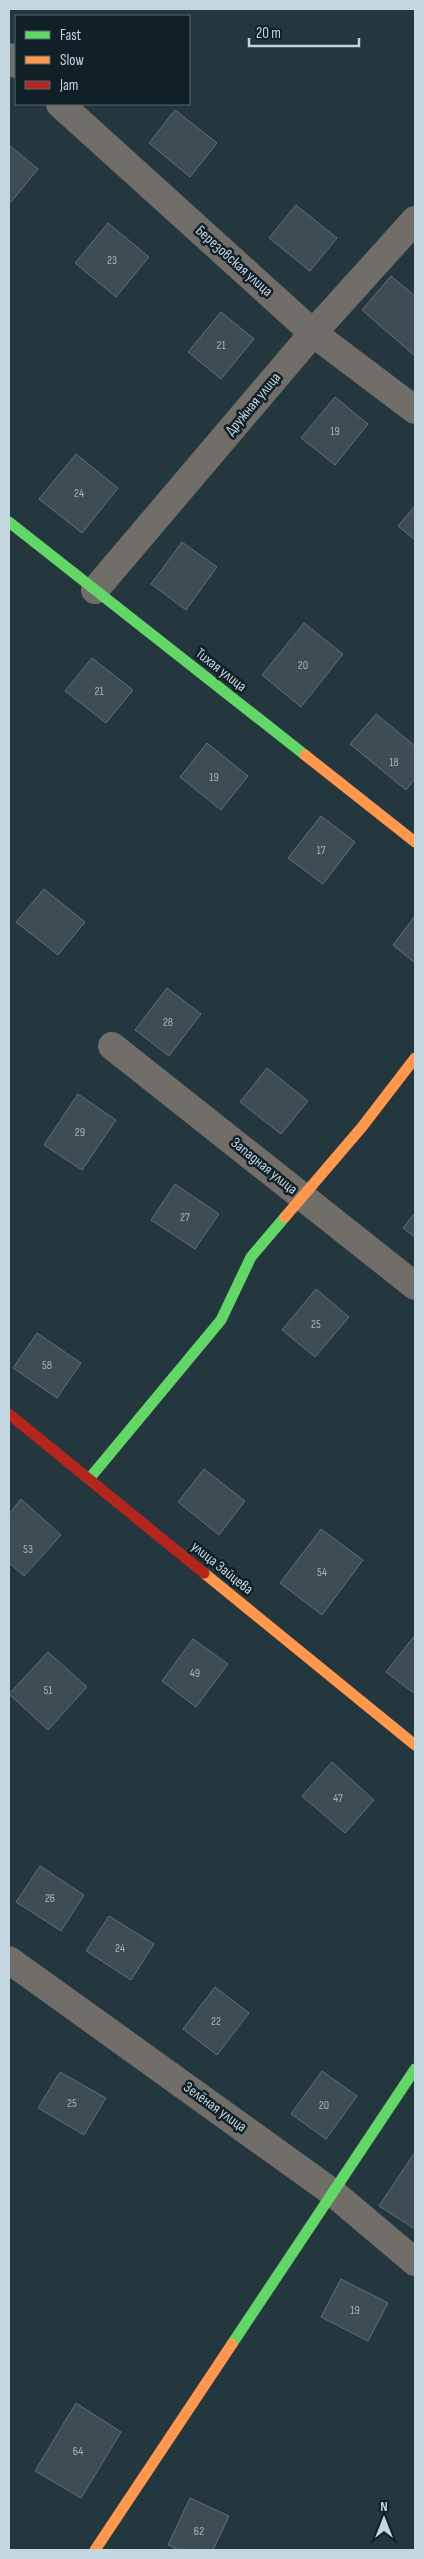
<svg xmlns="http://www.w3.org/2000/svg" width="424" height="2559" viewBox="0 0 424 2559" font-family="'Sofia Sans Condensed',sans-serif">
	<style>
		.building { fill: #3e4d54; stroke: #627077 }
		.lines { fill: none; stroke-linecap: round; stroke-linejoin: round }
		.street { stroke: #716d68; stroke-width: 28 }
		.fast { stroke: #63d668; stroke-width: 11 }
		.slow { stroke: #ff974d; stroke-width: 11 }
		.jam { stroke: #b3261e; stroke-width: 11 }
		.labels { text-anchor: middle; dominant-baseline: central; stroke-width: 5; stroke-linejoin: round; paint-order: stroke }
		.number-label { font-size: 12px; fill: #a2b4bd }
		.street-label { font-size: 15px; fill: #c4d6e0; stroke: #111f26 }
	</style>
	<rect width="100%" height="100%" fill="#24363e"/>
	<path class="building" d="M175,110L217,143L190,177L149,143Z
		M9,145L38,169L11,202L9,200Z
		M296,205L337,238L310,271L269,238Z
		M108,223L149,257L116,297L75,263Z
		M391,276L415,296V356L362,310Z
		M221,312L254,339L221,379L188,352Z
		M335,397L368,424L335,465L301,438Z
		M76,454L118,488L82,533L39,499Z
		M415,506V540L398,526Z
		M182,542L217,567L186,610L151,584Z
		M304,623L343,654L301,707L262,675Z
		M92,658L133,690L106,723L65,691Z
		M376,714L415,746V779L406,790L350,744Z
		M207,743L248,776L221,810L180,777Z
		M321,816L355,842L323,884L288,858Z
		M44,889L85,922L58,955L16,922Z
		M415,916V963L393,945Z
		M167,988L201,1014L169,1056L135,1030Z
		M267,1068L308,1101L281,1134L240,1102Z
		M78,1094L116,1120L82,1170L44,1145Z
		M175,1184L219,1214L195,1249L151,1220Z
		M415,1213V1237L403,1228Z
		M316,1289L349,1317L315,1357L282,1330Z
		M37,1333L81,1363L57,1398L13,1368Z
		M204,1469L245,1501L219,1535L178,1502Z
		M21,1499L61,1535L24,1576L9,1563V1514Z
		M321,1529L363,1560L322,1615L280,1583Z
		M415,1635V1694L386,1672Z
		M193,1639L228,1664L196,1707L162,1681Z
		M48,1652L87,1687L48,1730L9,1694Z
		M332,1762L374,1800L345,1833L302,1796Z
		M40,1866L84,1895L61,1931L16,1902Z
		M109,1916L154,1944L131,1980L86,1951Z
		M215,1987L249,2013L217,2055L183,2029Z
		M322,2071L357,2096L326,2139L291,2114Z
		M60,2072L106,2098L84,2135L38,2108Z
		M415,2152V2229L379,2206Z
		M341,2279L388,2303L368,2341L321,2317Z
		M76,2403L121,2432L81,2498L35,2471Z
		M190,2498L229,2516L213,2550H179L168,2545Z"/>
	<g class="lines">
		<path class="street" d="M9,57L16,64
			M60,104L313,333L415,410
			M95,590L313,333L415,220
			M112,1046L415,1286
			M9,1960L332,2192L415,2262"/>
		<path class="fast" d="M9,522L305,755
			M89,1479L221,1320L251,1257L285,1217
			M232,2344L415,2069"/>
		<path class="slow" d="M305,755L415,842
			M285,1217L362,1127L415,1058
			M204,1573L415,1745
			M95,2550L232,2344"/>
		<path class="jam" d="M9,1414L204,1573"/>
	</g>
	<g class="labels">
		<g class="number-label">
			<text x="112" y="260">23</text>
			<text x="221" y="345">21</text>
			<text x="335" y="431">19</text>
			<text x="79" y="493">24</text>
			<text x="303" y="665">20</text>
			<text x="99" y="691">21</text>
			<text x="394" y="762">18</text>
			<text x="214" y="777">19</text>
			<text x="321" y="850">17</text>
			<text x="168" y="1022">28</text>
			<text x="80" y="1132">29</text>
			<text x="185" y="1217">27</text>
			<text x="316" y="1324">25</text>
			<text x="47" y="1365">58</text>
			<text x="28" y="1549">53</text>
			<text x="322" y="1572">54</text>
			<text x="195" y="1673">49</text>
			<text x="48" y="1690">51</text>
			<text x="338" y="1798">47</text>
			<text x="50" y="1898">26</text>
			<text x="120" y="1948">24</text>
			<text x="216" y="2021">22</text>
			<text x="72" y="2103">25</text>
			<text x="324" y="2105">20</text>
			<text x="355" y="2310">19</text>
			<text x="78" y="2451">64</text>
			<text x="199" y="2531">62</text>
		</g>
		<g class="street-label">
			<text transform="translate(234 261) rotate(42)">Березовская улица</text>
			<text transform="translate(253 404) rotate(-50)">Дружная улица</text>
			<text transform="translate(221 670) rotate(38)">Тихая улица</text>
			<text transform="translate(264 1166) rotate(39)">Западная улица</text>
			<text transform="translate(222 1568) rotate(39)">улица Зайцева</text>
			<text transform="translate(215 2107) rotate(36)">Зелёная улица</text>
		</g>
	</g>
	<rect width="424" height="2559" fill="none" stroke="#c4d6e0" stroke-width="20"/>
	<rect x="15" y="15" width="175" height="90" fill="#111f26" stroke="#596870"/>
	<rect x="25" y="31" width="25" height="8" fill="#63d668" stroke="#596870"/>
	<text x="60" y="40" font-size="15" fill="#c4d6e0">Fast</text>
	<rect x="25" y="56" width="25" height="8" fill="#ff974d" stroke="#596870"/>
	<text x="60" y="65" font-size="15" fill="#c4d6e0">Slow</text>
	<rect x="25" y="81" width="25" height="8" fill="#b3261e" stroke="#596870"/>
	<text x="60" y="90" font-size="15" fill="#c4d6e0">Jam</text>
	<g transform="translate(384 2519)" stroke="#111f26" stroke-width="4" paint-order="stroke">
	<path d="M0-4L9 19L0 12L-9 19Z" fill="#c4d6e0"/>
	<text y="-8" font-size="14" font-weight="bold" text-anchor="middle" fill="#c4d6e0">N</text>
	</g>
	<path d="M249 38v8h110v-8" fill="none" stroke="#c4d6e0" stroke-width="2.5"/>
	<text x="256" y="38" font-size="15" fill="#c4d6e0" stroke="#111f26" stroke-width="4" paint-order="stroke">20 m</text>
</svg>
